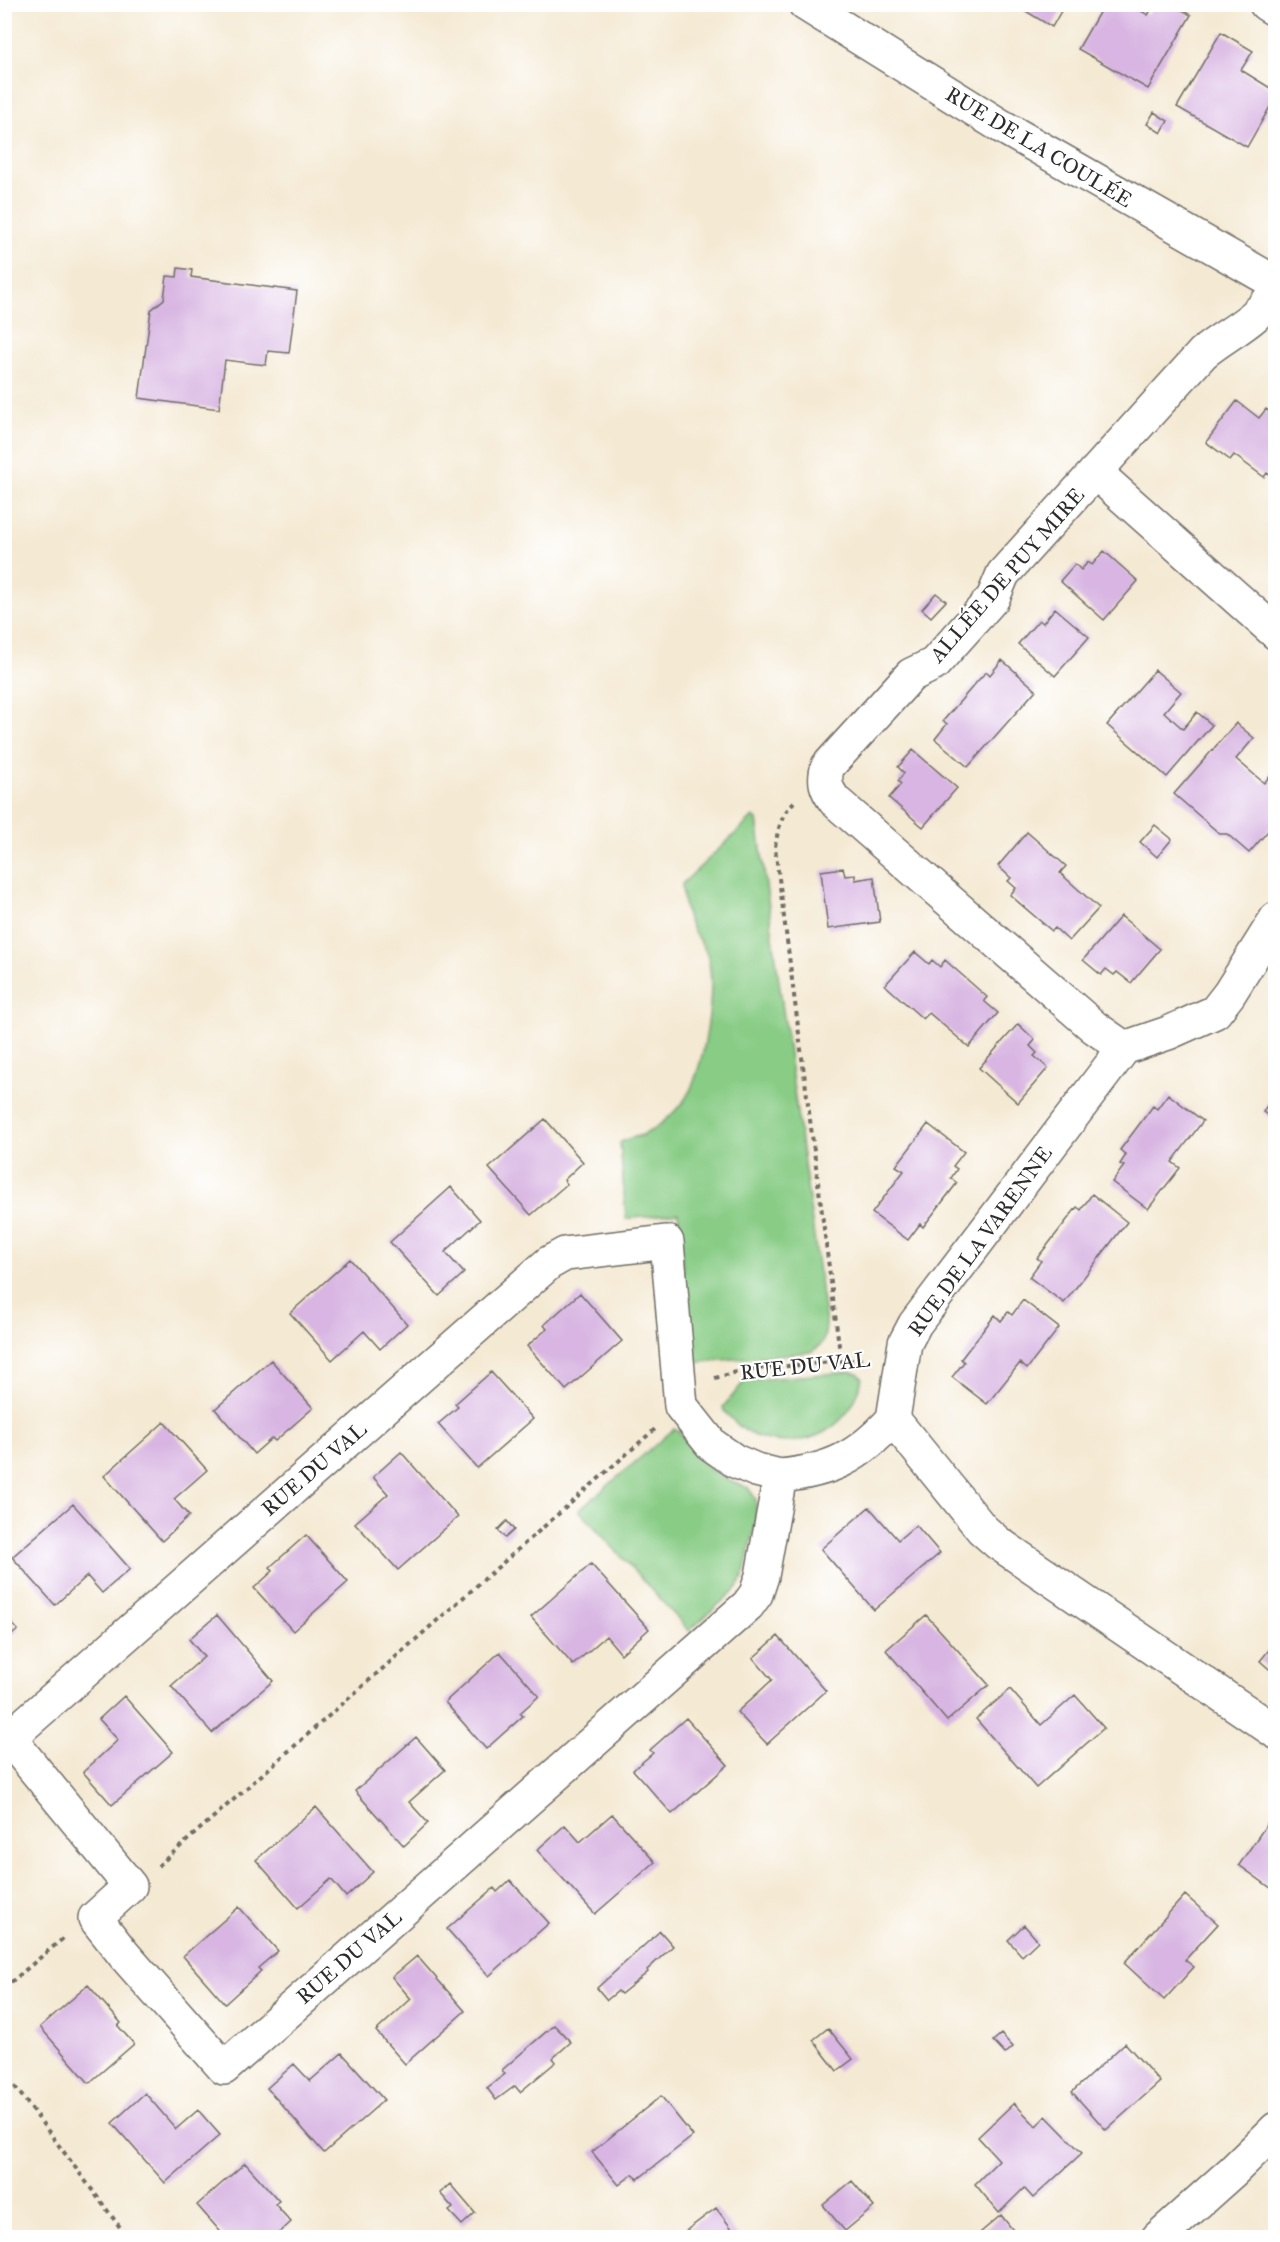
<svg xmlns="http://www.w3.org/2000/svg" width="1280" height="2242" viewBox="0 0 1280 2242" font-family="'IM FELL Great Primer',serif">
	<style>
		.green { fill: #88cc85; stroke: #5a7c58; stroke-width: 1.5 }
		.building { fill: #d8b5e2 }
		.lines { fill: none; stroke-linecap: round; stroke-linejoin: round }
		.minor-casing { stroke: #716e66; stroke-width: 36 }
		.path { stroke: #716e66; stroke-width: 4; stroke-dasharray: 4.5 4.5; stroke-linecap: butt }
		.minor { stroke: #fff; stroke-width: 33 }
		.labels { text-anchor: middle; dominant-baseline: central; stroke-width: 4.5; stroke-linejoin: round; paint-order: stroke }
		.street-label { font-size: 21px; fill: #2b2b2b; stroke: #fff }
	</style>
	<rect width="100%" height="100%" fill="#fff"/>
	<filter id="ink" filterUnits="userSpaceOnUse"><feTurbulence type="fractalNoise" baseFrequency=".0167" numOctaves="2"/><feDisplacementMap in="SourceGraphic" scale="12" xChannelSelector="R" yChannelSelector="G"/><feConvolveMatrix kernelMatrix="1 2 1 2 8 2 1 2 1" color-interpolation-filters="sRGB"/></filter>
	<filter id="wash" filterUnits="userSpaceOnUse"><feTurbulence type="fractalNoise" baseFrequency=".008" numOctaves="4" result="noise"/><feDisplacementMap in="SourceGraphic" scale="24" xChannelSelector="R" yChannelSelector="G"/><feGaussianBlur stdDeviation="1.35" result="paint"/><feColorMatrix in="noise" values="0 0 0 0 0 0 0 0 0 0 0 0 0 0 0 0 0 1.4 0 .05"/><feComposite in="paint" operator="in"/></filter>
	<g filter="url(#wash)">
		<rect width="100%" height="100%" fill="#f4e9d3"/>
		<path class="green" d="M753,817L757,820L826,1324C825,1338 824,1345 811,1352L691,1363L678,1213L626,1219L620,1143C626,1137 637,1138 645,1134C659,1127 673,1114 683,1102C704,1077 719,981 706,952C703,945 698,939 694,932C685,916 683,902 682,884Z
			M850,1372L858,1373L862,1378C854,1426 807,1452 761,1438C746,1434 734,1422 724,1411L723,1407L744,1382L752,1380Z
			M674,1429L679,1431C696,1461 715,1478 749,1488L756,1500V1521L743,1577L736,1589L689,1631L579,1510Z"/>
		<g id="blocks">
			<path class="building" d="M1014,4H1065L1052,27Z
				M1104,4H1129L1148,15L1154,5H1173L1191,15L1148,89L1078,49Z
				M1221,32L1253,51L1241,70L1275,91V98L1247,147L1177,107Z
				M1154,112L1168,121L1161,133L1147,124Z
				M178,268L192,270L191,277L297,291L289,353L268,351L266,365L225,360L219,409L139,398L151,310L164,299L167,276L177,277Z
				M1237,401L1259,418L1266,409L1275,416V479L1267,473L1264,477L1234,455L1230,460L1206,442Z
				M1104,551L1138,581L1104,620L1060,581L1075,564L1081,570L1088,562L1092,565Z
				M936,593L946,601L931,617L922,609Z
				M1055,608L1089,637L1055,676L1018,644L1039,620L1043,623Z
				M1002,660L1036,690L968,767L935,739L947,724L943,721L982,676L987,672L990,675Z
				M1155,670L1181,692L1164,712L1183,729L1197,712L1212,725L1167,777L1107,725Z
				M1236,723L1254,738L1236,759L1264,783L1275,770V823L1249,853L1227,834H1220L1174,794Z
				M913,750L957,788L923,827L889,798L901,784L898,781L904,773L898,767Z
				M1155,825L1172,839L1157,857L1140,842Z
				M1027,832L1066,866L1060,873L1099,908L1069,941L1055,928L1052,931L1010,895L1016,888L1008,881L1011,878L998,866Z
				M843,868L845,876L855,875V880L874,877L880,922L828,929L821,871Z
				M1121,916L1160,949L1131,983L1117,972L1114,975L1106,969L1101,975L1083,960Z
				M915,952L929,964L932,960L940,967L945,960L987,997L984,1001L998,1013L969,1047L929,1013L923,1019L885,985Z
				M1018,1024L1035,1040L1030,1046L1037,1053L1034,1056L1048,1068L1018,1103L979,1068Z
				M1275,1078V1120L1263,1112L1275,1092L1269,1089Z
				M1168,1094L1203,1121L1172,1162L1180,1168L1148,1209L1112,1182L1124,1166L1120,1164L1126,1155L1120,1150L1153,1106L1157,1109Z
				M545,1119L583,1162L564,1180L567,1184L531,1215L489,1168Z
				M928,1124L964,1152L953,1166L957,1169L951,1178L957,1183L923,1227L920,1224L908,1240L872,1213L904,1171L896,1166Z
				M451,1187L480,1220L445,1252L464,1273L439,1296L390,1242Z
				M1092,1194L1127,1222L1064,1303L1029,1277L1041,1261L1037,1258L1046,1247L1077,1207L1081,1210Z
				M350,1259L407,1324L380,1349L364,1331L332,1360L290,1313Z
				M580,1293L622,1341L566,1390L527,1346L547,1329L544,1325Z
				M1023,1300L1059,1328L1027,1369L1020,1363L987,1404L952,1377L964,1362L961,1359L995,1315L1001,1321L1008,1312L1012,1315Z
				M271,1360L313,1408L275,1441L272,1438L254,1454L215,1409Z
				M491,1372L533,1419L477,1468L438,1424L458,1407L455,1404Z
				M164,1422L207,1470L174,1499L189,1516L162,1541L104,1476Z
				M401,1452L458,1517L398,1570L355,1523L388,1494L373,1477Z
				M73,1504L130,1569L102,1593L87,1576L55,1605L12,1557Z
				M869,1507L898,1540L916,1525L940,1553L874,1610L821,1549Z
				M507,1521L514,1530L505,1538L498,1530Z
				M306,1535L348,1582L293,1631L254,1588L273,1571L270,1567Z
				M591,1564L649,1629L621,1654L606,1636L573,1665L531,1617Z
				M4,1615L18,1630L4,1641Z
				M217,1615L273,1681L212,1733L171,1686L204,1657L189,1639Z
				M926,1615L989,1685L947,1721L886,1650Z
				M778,1636L826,1691L767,1744L737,1712L772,1680L753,1658Z
				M1273,1645L1275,1647V1674L1260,1661Z
				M500,1652L539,1696L520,1713L523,1716L486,1749L445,1702Z
				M1010,1689L1041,1725L1075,1695L1104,1728L1036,1788L976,1719Z
				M124,1696L173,1752L112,1805L83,1772L118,1740L99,1719Z
				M686,1718L728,1765L672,1814L633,1770L653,1753L650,1750Z
				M416,1737L445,1770L409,1802L428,1823L404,1846L355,1791Z
				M316,1807L373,1872L346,1897L331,1879L298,1908L256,1860Z
				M1275,1812V1891L1239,1865Z
				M612,1814L655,1862L595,1914L537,1850L565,1825L580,1842Z
				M510,1880L549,1923L489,1976L447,1929L494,1888L497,1892Z
				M1185,1895L1218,1924L1185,1960L1194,1967L1164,2000L1124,1963Z
				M239,1907L278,1951L258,1968L261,1971L225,2004L183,1956Z
				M1024,1925L1038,1941L1022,1956L1008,1940Z
				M660,1931L673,1946L647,1970L648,1972L621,1994L618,1991L607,2000L597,1988Z
				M417,1956L465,2011L405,2064L376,2031L411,1999L392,1977Z
				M88,1985L121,2023L118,2026L134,2044L89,2083L40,2027Z
				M554,2025L571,2042L553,2058L556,2062L520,2092L515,2086L496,2100L487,2088L505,2074L502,2070Z
				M828,2028L853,2059L837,2071L813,2040Z
				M1001,2034L1013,2047L1005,2054L993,2041Z
				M1125,2043L1160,2082L1106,2130L1072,2092Z
				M342,2053L384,2100L324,2153L267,2088L294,2064L310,2081Z
				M145,2093L176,2129L198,2110L220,2135L165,2183L112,2123Z
				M661,2096L693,2136L638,2179L633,2174L619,2185L592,2152Z
				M1014,2103L1036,2126L1046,2116L1082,2153L1033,2198L1024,2188L999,2213L975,2184L999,2160L978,2137Z
				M245,2163L279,2201L275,2204L291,2222L274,2238H226L197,2205Z
				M852,2181L874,2207L845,2231L823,2205Z
				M450,2184L475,2213L462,2225L449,2211L453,2208L440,2193Z
				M716,2208L739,2238H687L683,2233Z
				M1001,2215L1019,2238H974Z"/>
		</g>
	</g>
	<g filter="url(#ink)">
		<use href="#blocks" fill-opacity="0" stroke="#716e66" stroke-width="1.5"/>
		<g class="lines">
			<g class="minor-casing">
				<path id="minor" d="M805,4L1001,126L1276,283
					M1266,4L1276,10
					M1095,472L1276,633
					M1276,919L1229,994L1215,1012L1168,1033L1124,1048L915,1324L905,1343L893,1419L982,1529L998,1543L1276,1732
					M1124,1048L1094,1027L835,801C826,789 823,781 828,766L911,675L934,664L993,598L1003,574L1203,353C1230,331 1258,321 1276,290
					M667,1242L681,1406L712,1445L735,1461L756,1470L780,1476L762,1576L756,1594L748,1605L224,2068L125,1956L95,1918L130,1886L9,1738L549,1263L565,1254Z
					M780,1476C831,1471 859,1457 893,1419
					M1158,2238L1233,2171L1276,2129"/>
			</g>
			<path class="path" d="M794,802C781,815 778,829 775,847L841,1361
				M715,1378L744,1370L865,1359
				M158,1866L655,1429
				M4,1988L66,1936
				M4,2072L128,2238"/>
			<use href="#minor" class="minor"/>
		</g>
	</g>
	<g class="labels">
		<g class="street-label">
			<text transform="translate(1039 147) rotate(31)">RUE DE LA COULÉE</text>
			<text transform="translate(1007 575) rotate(-49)">ALLÉE DE PUY MIRE</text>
			<text transform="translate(980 1241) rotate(-54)">RUE DE LA VARENNE</text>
			<text transform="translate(805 1366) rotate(-6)">RUE DU VAL</text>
			<text transform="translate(314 1469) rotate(-41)">RUE DU VAL</text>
			<text transform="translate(349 1957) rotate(-41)">RUE DU VAL</text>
		</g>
	</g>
	<rect width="1280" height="2242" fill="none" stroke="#fff" stroke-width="24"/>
</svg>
